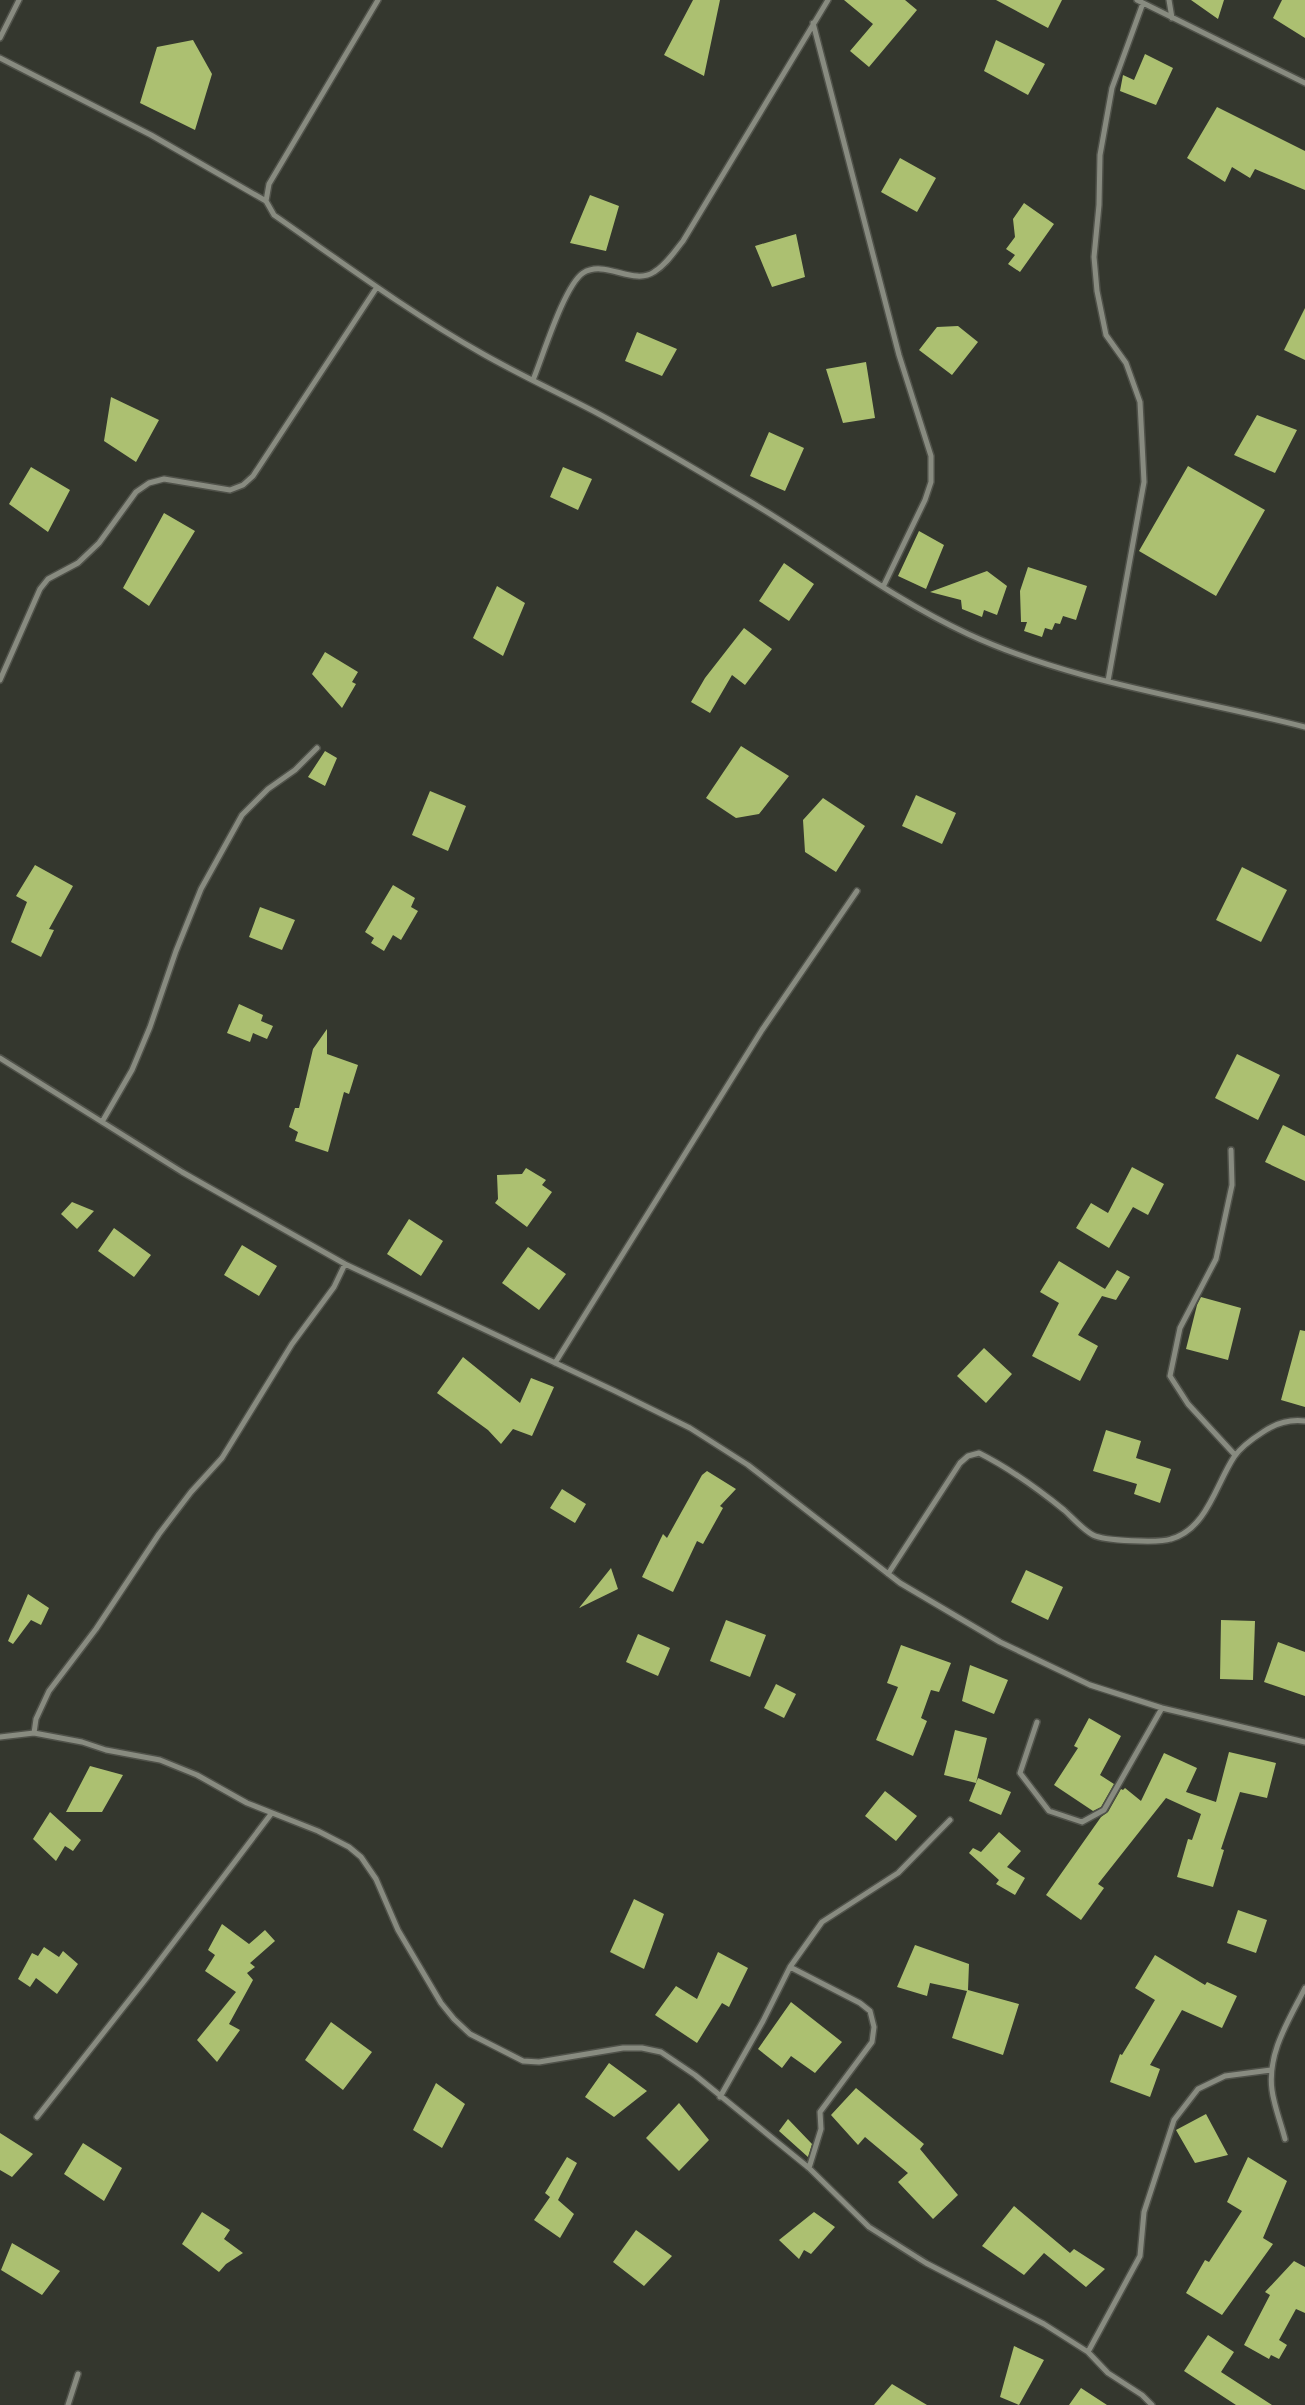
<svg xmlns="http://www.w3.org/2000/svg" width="1305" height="2405" viewBox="0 0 1305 2405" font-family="'Source Sans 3',sans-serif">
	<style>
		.building { fill: #acc071 }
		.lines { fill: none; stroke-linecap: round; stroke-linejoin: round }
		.minor-casing { stroke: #50524a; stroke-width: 8 }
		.minor { stroke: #888b80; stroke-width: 5 }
	</style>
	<rect width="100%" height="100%" fill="#34372e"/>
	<path class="building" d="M693,0H720L704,76L664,55Z
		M844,0H905L917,10L869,67L850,51L873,24Z
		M996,0H1062L1048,28Z
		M1191,0H1224L1218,19Z
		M1282,0H1305V38L1273,18Z
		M193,40L212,74L195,130L140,103L157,47Z
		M996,40L1045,64L1028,95L984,71Z
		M1145,54L1173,68L1156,105L1120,91L1123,75L1134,80Z
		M1217,107L1305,151V190L1255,169L1250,178L1232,167L1225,182L1187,158Z
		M900,158L936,178L917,212L881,192Z
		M590,195L619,206L606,251L570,243Z
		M1024,203L1054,224L1020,272L1008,264L1015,255L1006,249L1015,237L1013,219Z
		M796,234L805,277L772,287L755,246Z
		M1305,308V360L1284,350Z
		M958,326L978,342L952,375L919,350L937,327Z
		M637,332L677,349L662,376L625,361Z
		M866,362L875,418L843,423L826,369Z
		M111,397L159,420L136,462L104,441Z
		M1257,415L1297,430L1275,473L1234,455Z
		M769,432L804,448L785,491L750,476Z
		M1188,466L1265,510L1216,596L1139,551Z
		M31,467L70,490L48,532L9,504Z
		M563,467L592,479L578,510L550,497Z
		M164,513L195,531L149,606L123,588Z
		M919,531L944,545L926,589L898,576Z
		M784,563L814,584L789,621L759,601Z
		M1028,567L1087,586L1076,620L1063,616L1060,624L1055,623L1052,630L1045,628L1042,637L1024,631L1027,622H1021L1020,591Z
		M987,571L1007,586L997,615L984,610L982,617L962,609L961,600L930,592Z
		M497,586L525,603L503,656L473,638Z
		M744,628L772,649L745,685L732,675L710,713L691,702L705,678Z
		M325,652L358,672L352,682L356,684L342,708L312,674Z
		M741,746L789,776L759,814L736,818L706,798Z
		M325,751L337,758L325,786L308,777Z
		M430,791L466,806L448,851L412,835Z
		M916,795L956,813L942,844L902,826Z
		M823,798L865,826L836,872L805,852L803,820Z
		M35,865L73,886L49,929L54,930L41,957L11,942L27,902L16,896Z
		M1242,867L1287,890L1261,942L1216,920Z
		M393,885L415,898L411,907L418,911L401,940L393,935L384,951L371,943L374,938L365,932Z
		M260,907L295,920L282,950L249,937Z
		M239,1004L263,1015L261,1021L273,1026L267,1039L253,1033L250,1042L227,1033Z
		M327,1029V1054L358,1065L349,1094L344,1092L328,1152L295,1141L298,1132L289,1127L295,1108H299L313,1049Z
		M1237,1054L1280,1075L1258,1120L1215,1098Z
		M1283,1125L1305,1136V1181L1265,1162Z
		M1132,1167L1164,1184L1148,1215L1133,1207L1109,1248L1076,1228L1091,1203L1108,1213Z
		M526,1168L546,1180L542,1185L552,1192L527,1227L495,1203L498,1199L497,1175L522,1174Z
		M72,1202L94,1211L77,1229L61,1214Z
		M409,1219L443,1241L421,1276L387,1254Z
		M114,1228L151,1255L134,1277L98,1251Z
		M242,1245L277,1266L259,1296L224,1275Z
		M528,1247L566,1274L539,1310L502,1283Z
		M1059,1261L1105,1289L1117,1270L1130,1277L1116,1300L1102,1296L1078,1335L1098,1346L1080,1381L1032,1356L1059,1303L1040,1292Z
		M1201,1297L1241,1308L1228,1360L1186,1349L1197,1305Z
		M1300,1330L1305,1331V1407L1281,1400Z
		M984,1348L1012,1374L986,1403L957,1376Z
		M463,1357L520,1403L531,1378L554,1387L532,1436L513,1429L501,1444L488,1430L437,1393Z
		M1106,1430L1141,1441L1136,1458L1171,1469L1160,1503L1134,1494L1137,1484L1093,1471Z
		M707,1471L736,1489L720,1506L723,1508L703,1544L697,1541L673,1592L642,1577L663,1534L667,1538L702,1475Z
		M562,1489L586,1504L575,1523L550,1508Z
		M611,1568L618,1589L579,1608Z
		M1026,1570L1063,1587L1048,1620L1011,1602Z
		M28,1594L49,1608L41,1625L31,1620L13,1644L8,1641Z
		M726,1620L766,1635L750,1677L710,1661Z
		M1221,1620L1255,1621L1253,1680L1220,1679Z
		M638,1634L670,1648L658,1676L626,1662Z
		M1278,1642L1305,1652V1696L1264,1682Z
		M901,1645L951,1663L939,1692L931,1690L921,1718L927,1721L913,1756L876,1740L898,1687L887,1683Z
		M970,1665L1008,1680L994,1714L962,1701Z
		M776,1684L796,1694L784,1718L764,1708Z
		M1089,1718L1121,1736L1100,1775L1114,1784L1101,1807L1093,1811L1054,1785L1078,1748L1074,1746Z
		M955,1730L987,1738L976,1783L944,1775Z
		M1229,1752L1276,1763L1267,1798L1240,1792L1221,1849L1224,1850L1213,1887L1177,1877L1188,1839L1192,1840L1201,1814L1166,1798L1098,1884L1104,1888L1081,1920L1046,1895L1101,1817L1108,1812L1121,1789L1123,1790L1125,1788L1141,1801L1164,1753L1197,1768L1186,1792L1216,1802Z
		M90,1766L123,1775L102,1812H66Z
		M978,1778L1011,1792L1001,1815L969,1801Z
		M885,1791L917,1816L896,1841L865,1816Z
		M50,1812L81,1840L73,1851L65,1846L56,1861L33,1839Z
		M999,1832L1021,1851L1007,1867L1025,1878L1015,1895L996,1884L999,1880L969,1853L973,1848L981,1852Z
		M634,1899L664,1914L644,1969L610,1952Z
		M1238,1910L1267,1920L1256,1953L1227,1943Z
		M222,1924L249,1944L265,1930L275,1941L250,1963L255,1967L247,1973L253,1980L229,2024L240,2030L217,2062L197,2040L236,1992L205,1971L215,1955L208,1950Z
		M915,1945L969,1964L968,1990L1019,2004L1003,2055L952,2038L967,1991L930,1983L927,1996L897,1987Z
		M44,1947L59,1957L63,1951L78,1964L57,1994L36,1978L30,1987L18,1979L32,1953L38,1956Z
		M718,1952L748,1968L729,2007L722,2003L697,2043L655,2015L676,1986L697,1999Z
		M1155,1955L1205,1985L1207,1982L1237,1996L1222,2028L1182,2010L1150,2065L1160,2069L1150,2097L1110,2082L1120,2054L1122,2055L1155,2000L1135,1988Z
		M791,2002L842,2042L815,2073L791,2056L782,2068L758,2049Z
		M331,2022L372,2052L343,2090L305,2060Z
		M609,2063L647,2091L614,2117L585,2097Z
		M436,2083L465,2104L442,2148L413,2130Z
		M856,2088L924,2144L920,2149L958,2195L933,2219L898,2182L908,2173L865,2137L858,2145L831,2115Z
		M679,2103L709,2140L679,2171L646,2138Z
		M1206,2114L1228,2155L1195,2163L1176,2130Z
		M788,2119L812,2144L808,2157L779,2131Z
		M0,2133L33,2154L12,2177L0,2170Z
		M83,2143L122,2168L104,2201L64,2174Z
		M567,2157L577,2163L558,2200L574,2214L560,2238L534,2220L550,2197L545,2193Z
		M1248,2157L1287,2181L1263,2238L1273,2244L1222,2315L1186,2293L1205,2260L1209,2262L1242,2211L1227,2202Z
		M1014,2206L1070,2253L1074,2249L1105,2269L1086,2287L1044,2253L1024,2275L982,2246Z
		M202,2212L230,2230L224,2239L243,2253L226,2264L219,2272L182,2244Z
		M814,2212L835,2227L811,2254L804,2250L799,2259L779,2240Z
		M636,2230L672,2256L644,2286L613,2262Z
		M12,2243L60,2271L42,2295L1,2270Z
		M1294,2261L1305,2267V2313L1296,2309L1279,2340L1287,2345L1279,2359L1271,2355L1269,2359L1244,2345L1270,2295L1265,2292Z
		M1208,2335L1234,2352L1221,2372L1272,2405H1236L1184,2371Z
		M1014,2346L1044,2360L1019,2405L1000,2397Z
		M892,2384L927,2405H874Z
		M1081,2388L1107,2405H1069Z"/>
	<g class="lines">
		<g class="minor-casing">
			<path id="minor" d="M378,0L269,184L266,201L274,215C343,263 410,313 483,354C520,375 559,393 597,413C647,440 695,469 744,498C819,542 888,597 968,634C1074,683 1192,698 1305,727
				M1137,0L1305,83
				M1169,0L1172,18
				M813,23L899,355L931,456V482L925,500L883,587
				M0,38L19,0
				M0,58L151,135L266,201
				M533,380C543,356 564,286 583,273C605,259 633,286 654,272C666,265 674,252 683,241L828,0
				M0,680L40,589L48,579L78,563L99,543L136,492L149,483L164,479L230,490L243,485L253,476L377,287
				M1108,681L1144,482L1140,402L1126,363L1106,335L1097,291L1094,257L1099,205L1100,155L1112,88L1143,3
				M0,1058L182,1172L345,1264L615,1391L690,1428L748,1465L900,1583L1000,1642L1090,1685L1162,1708L1305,1742
				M102,1122L132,1070L150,1027L176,951L201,889L242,815L268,789L295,770L317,748
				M1231,1150L1232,1185L1216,1259L1180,1328L1170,1376L1188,1404L1235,1455
				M555,1363L762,1030L857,891
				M888,1574L960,1463L968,1456L979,1453C1009,1468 1038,1489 1064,1510C1073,1518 1082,1529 1093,1535C1104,1541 1159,1543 1171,1539C1207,1529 1216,1484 1234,1457C1241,1447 1252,1439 1263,1432C1276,1423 1289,1419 1305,1421
				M1037,1722L1020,1773L1049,1811L1082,1822L1104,1810L1162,1708
				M34,1733L36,1719L49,1691L96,1629L159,1534L191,1492L222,1458L292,1344L334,1287L345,1264
				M0,1737L34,1733L82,1742L106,1750L160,1760L197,1775L247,1803L318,1831L349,1847L361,1857L376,1879L398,1930L441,2003L454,2019L470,2034L523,2061L539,2062L623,2048H642L661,2052L695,2075L809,2168L869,2227L926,2263L1044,2324L1088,2352L1108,2373L1142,2395L1152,2405
				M790,1967L860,2003L870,2011L874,2027L872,2042L820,2112L821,2129L809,2168
				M720,2097L763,2021L790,1967L822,1922L898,1873L950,1820
				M37,2117L145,1980L271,1814
				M1285,2139C1281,2123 1274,2106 1272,2090C1267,2053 1289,2020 1305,1988
				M1088,2352L1140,2256L1144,2212L1174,2120L1198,2089L1225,2076L1271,2070
				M68,2405L78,2374"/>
		</g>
		<use href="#minor" class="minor"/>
	</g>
</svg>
